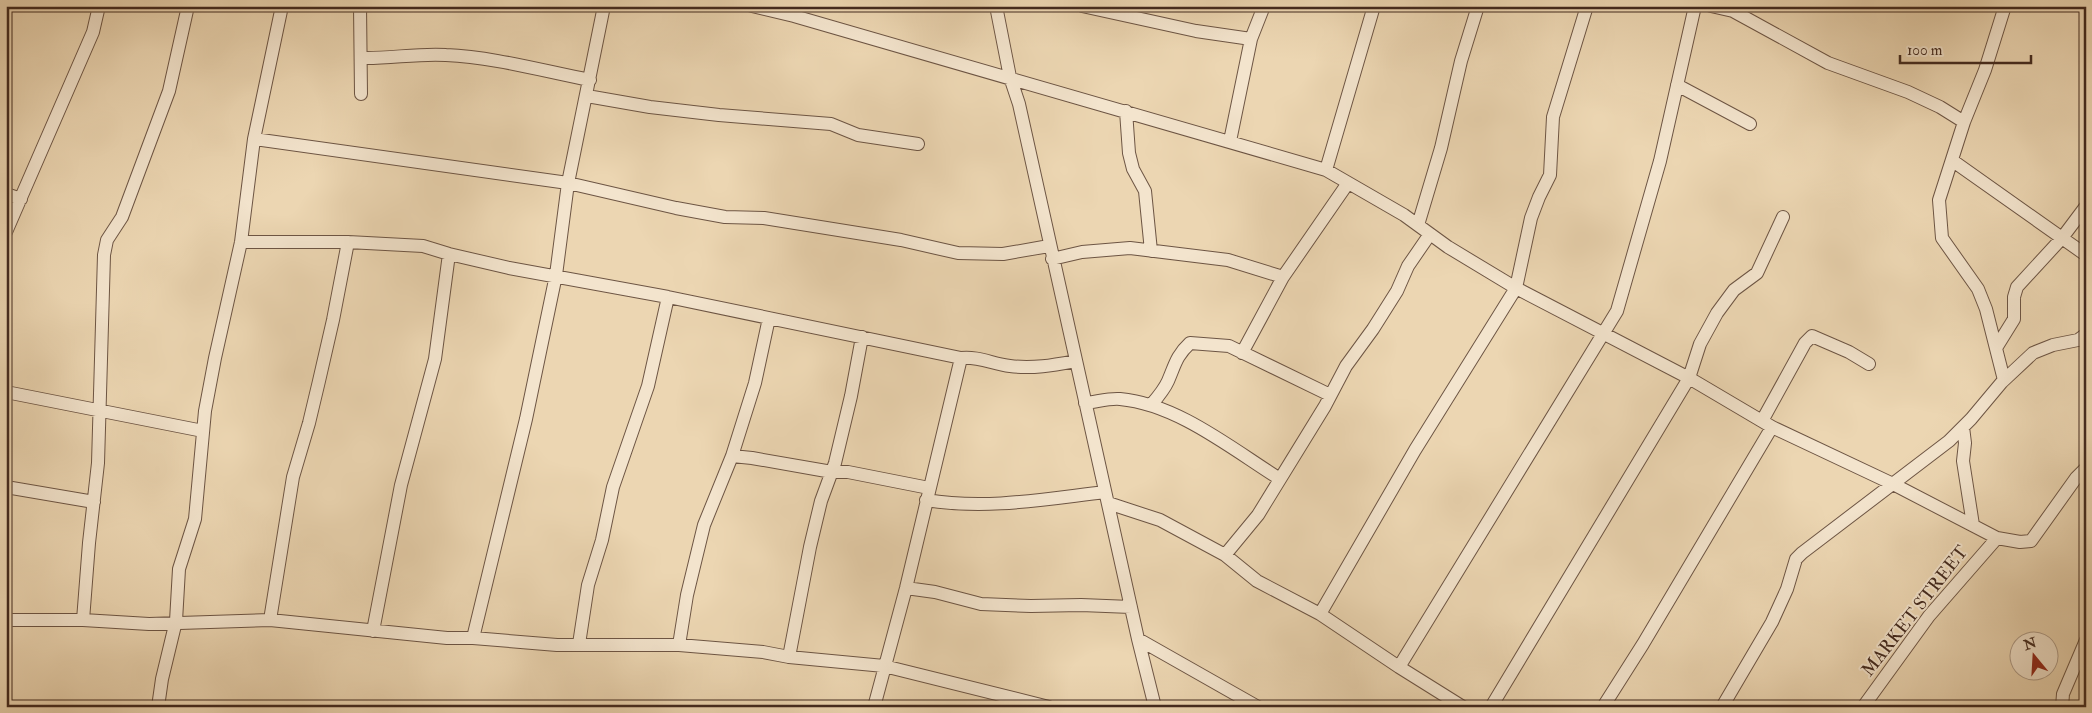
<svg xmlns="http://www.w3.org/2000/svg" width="2092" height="713" viewBox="0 0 2092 713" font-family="'IM FELL Double Pica',serif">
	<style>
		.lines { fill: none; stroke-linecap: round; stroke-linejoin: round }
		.minor-casing { stroke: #6d5544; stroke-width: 14 }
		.minor { stroke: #f3e4cd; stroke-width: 12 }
		.labels { text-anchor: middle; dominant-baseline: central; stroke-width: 4; stroke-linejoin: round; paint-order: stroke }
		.street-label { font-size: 18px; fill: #432a1f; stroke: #f3e4cd }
	</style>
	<rect width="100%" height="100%" fill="#ecd6b2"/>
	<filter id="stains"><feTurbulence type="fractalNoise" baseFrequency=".004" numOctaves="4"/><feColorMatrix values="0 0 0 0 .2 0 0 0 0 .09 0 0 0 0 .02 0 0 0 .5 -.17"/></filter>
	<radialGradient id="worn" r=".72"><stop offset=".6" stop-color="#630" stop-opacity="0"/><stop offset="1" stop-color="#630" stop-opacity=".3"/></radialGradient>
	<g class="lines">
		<g class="minor-casing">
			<path id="minor" d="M360,6L361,94
				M752,6L794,16L1326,170L1404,215L1448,247L1516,288L1689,378L1772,427L1893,484L1997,538L2020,542L2031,541L2076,478L2086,468
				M996,6L1010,77L1019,104L1138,639L1155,707
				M1082,6L1196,31L1251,39
				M1711,6L1733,11L1828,63L1908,92L1940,107L1964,122
				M361,58C389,59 418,53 446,55C494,57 543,71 590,80
				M1677,85L1750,124
				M587,96L650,107L719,115L831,124L858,135L918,144
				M1126,111L1129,153L1133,169L1145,191L1151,251
				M254,139L568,183L676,208L725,217L764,218L901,240L958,253L1003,254L1049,246
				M1230,141L1251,39L1264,6
				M1953,161L2086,255
				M1326,170L1374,6
				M6,194L21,199
				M1418,225L1441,148L1461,61L1478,6
				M6,232L93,32L99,6
				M241,242H348L423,246L449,254L509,268L668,297L961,358L906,588L874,707
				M1052,259L1082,252L1130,248L1228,260L1283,277
				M1996,348L2014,319V297L2017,287L2062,238L2086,206
				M1242,353L1283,277L1348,183
				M961,358C978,356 993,364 1010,366C1033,369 1054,365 1076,361
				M2004,380L1986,309L1978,289L1942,238L1939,200L1964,122L1985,70L2005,6
				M6,392L203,431
				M1085,403C1096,402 1109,398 1120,399C1177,404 1232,449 1280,479
				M1151,405C1157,398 1164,390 1168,381C1175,365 1176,356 1190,343L1229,346L1330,395
				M1762,421L1805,343L1812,336L1849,352L1869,364
				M1963,427L1965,443L1963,461L1973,525
				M732,456L752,458L832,472H848L929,488
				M6,487L94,502
				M926,500C987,510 1045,499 1105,492
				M1108,503L1160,520L1225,555L1257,581L1320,614L1399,667L1463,707
				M1225,555L1258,515L1325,406L1346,366L1373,329L1397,291L1408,266L1430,234
				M906,588L935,592L981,604L1031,606L1081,605L1131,607
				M1320,614L1415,450L1516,288L1531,218L1539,197L1550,175L1553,117L1587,6
				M6,620H83L149,624L270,620L447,638H473L557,645H679L763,652L789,657L884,666L1049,707
				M83,620L89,543L98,463L104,255L107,240L122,217L169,91L188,6
				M270,620L293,477L309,423L319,381L333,320L348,242
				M373,631L401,485L435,359L449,254
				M473,638L526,419L556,275L568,183L604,6
				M1138,639L1258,707
				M579,644L588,585L602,540L613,487L648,386L668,297
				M679,645L687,595L704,525L732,456L755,383L769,318
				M789,657L810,547L821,501L835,463L851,396L862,337
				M1399,667L1617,311L1660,161L1695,6
				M158,707L162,679L176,621L179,569L195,519L205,411L215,358L241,242L254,139L282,6
				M1491,707L1689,378L1700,344L1717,313L1734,290L1757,273L1783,217
				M1603,707L1643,644L1772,427
				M1722,707L1772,622L1787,589L1796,559L1802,553L1949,441L1971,419L2002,382L2033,353L2053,345L2078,340L2086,334
				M1863,707L1929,616L1997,538
				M2062,707L2063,694L2086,640"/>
		</g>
		<use href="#minor" class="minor"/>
	</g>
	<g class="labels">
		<g class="street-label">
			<text transform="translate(1915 611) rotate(-52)">MARKET STREET</text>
		</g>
	</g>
	<rect width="2092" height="713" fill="none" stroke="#ecd6b2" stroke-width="25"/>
	<rect x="8" y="8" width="2077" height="698" fill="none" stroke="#432a1f" stroke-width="2.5"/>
	<rect x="12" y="12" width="2067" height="688" fill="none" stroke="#432a1f"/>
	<g transform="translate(2034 656) rotate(342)"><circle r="24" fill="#f3e4cd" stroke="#ad9a87"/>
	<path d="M0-4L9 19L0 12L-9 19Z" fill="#8f2418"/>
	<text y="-8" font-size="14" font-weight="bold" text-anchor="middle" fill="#432a1f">N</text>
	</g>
	<path d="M1900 55v8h131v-8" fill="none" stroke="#432a1f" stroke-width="2.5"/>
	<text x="1907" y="55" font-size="15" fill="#432a1f" stroke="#f3e4cd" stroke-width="4" paint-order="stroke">100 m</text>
	<rect width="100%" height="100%" filter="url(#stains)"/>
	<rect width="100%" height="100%" fill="url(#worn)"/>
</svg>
